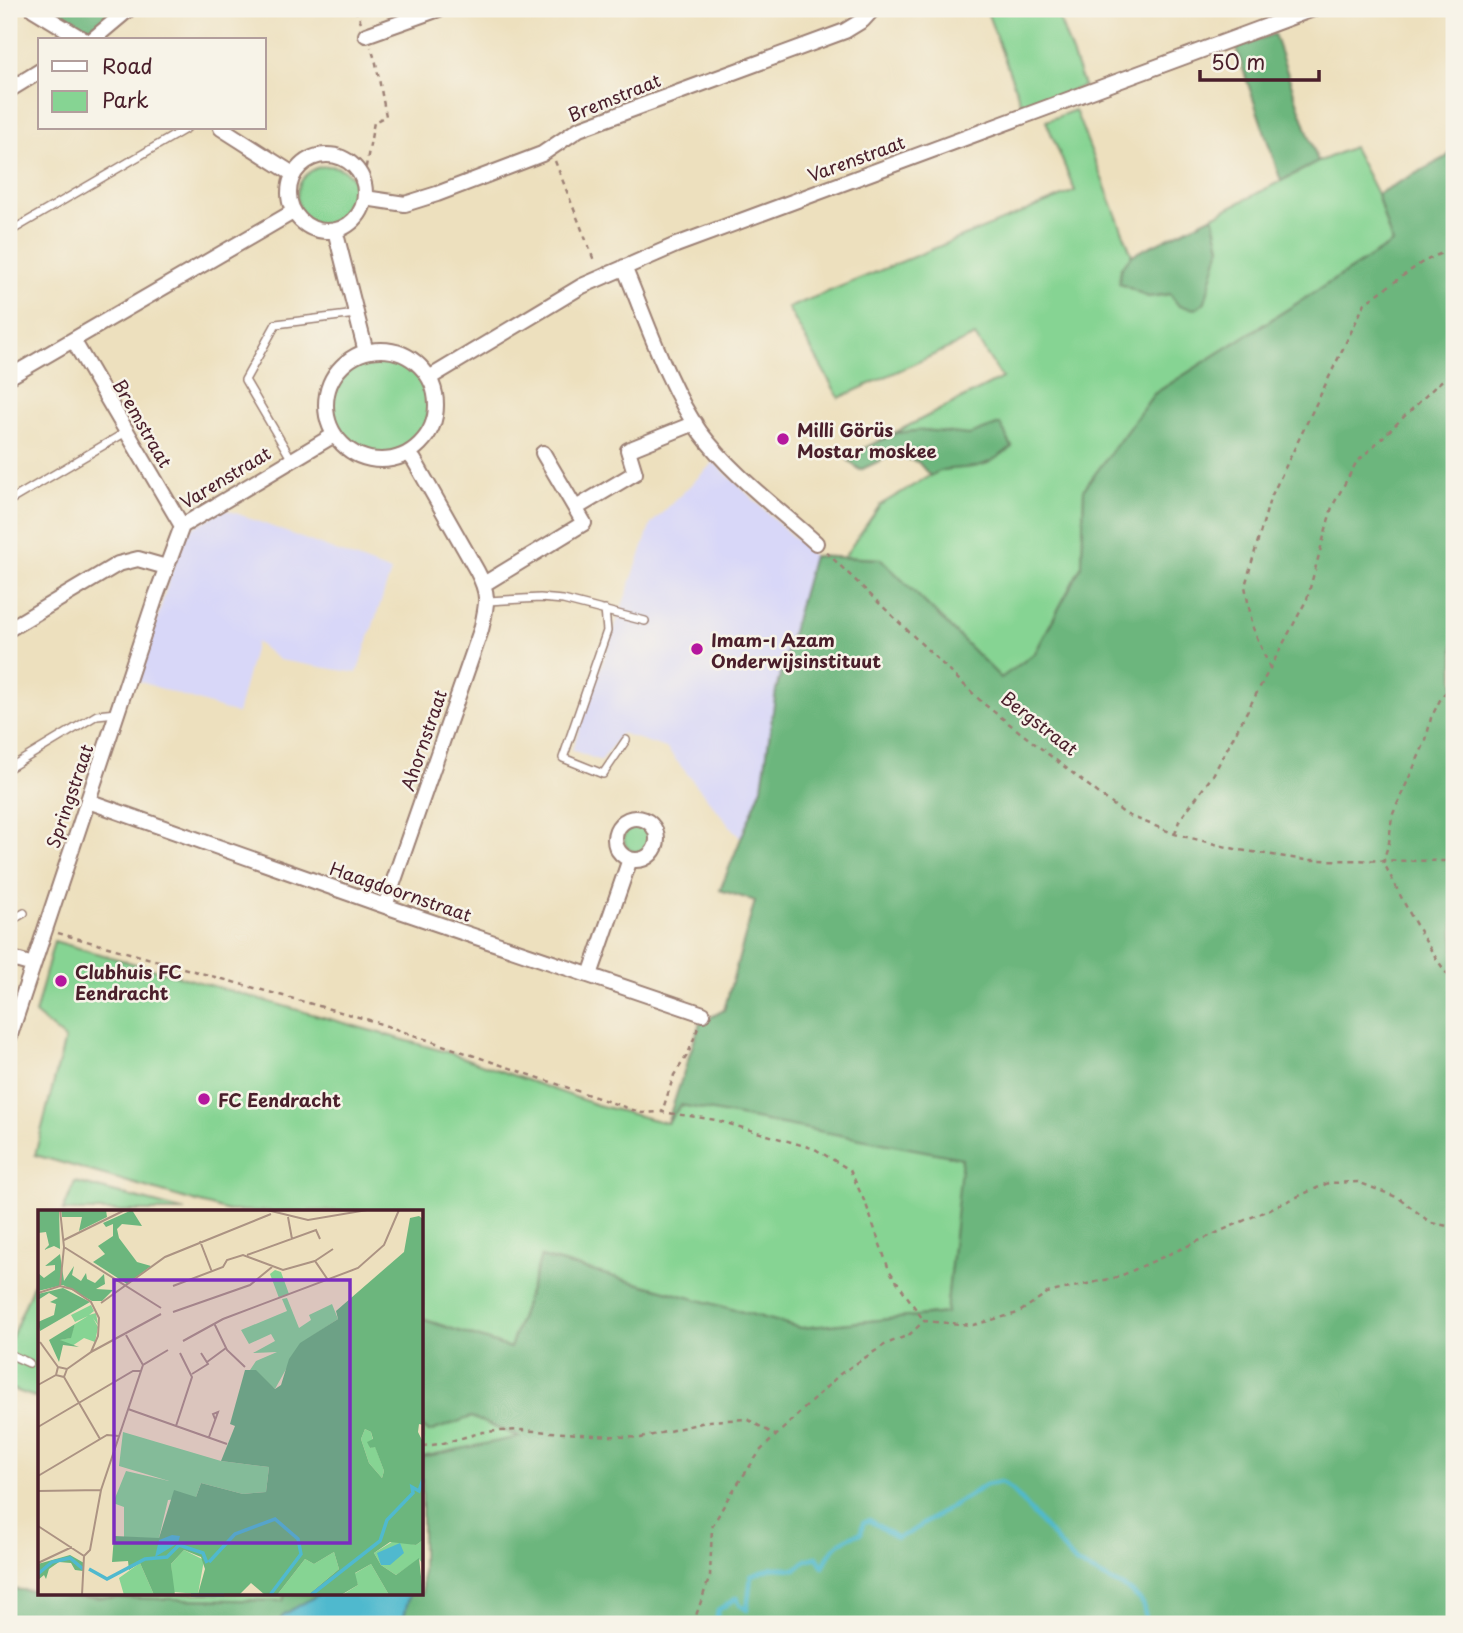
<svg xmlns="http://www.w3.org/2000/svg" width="1463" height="1633" viewBox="0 0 1463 1633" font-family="'Playpen Sans',sans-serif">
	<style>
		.built { fill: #d8d7f8 }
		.green { fill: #86d493; stroke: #687a5f; stroke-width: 2 }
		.forest { fill: #6cb67d; stroke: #5b6a54; stroke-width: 2 }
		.water { fill: #50b9ce; stroke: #4d6c7c; stroke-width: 2 }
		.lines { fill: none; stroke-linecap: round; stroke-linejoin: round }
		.stream { stroke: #50b9ce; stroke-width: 4.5 }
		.lane-casing { stroke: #9c8074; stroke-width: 10 }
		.street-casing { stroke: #9c8074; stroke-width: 18 }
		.path { stroke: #9c8074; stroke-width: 2.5; stroke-dasharray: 5 5; stroke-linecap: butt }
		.lane { stroke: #fff; stroke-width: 7 }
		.street { stroke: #fff; stroke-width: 14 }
		.poi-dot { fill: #b5179e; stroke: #f7f3e8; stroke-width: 2.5 }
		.labels { text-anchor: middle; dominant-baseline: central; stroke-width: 5; stroke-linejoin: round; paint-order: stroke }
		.street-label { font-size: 18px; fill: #4a1f2b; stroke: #f7f3e8 }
		.poi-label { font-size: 18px; font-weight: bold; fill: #4a1f2b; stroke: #f7f3e8; text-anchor: start }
		.inset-river { fill: none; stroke: #50b9ce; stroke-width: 3.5 }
		.inset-road { fill: none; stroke: #ac9383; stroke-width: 2 }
		.view { fill: #7b2cbf; fill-opacity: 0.15; stroke: #7b2cbf; stroke-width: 3.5 }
		.inset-edge { fill: none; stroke: #4a1f2b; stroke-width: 3.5 }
	</style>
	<rect width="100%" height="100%" fill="#f7f3e8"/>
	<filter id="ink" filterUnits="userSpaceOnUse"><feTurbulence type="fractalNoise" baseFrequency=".0143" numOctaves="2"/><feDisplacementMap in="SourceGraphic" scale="14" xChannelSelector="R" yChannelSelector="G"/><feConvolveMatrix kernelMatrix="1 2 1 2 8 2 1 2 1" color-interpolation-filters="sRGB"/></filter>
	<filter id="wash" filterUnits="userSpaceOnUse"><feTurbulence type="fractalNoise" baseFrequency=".00686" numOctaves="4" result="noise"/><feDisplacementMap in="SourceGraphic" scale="28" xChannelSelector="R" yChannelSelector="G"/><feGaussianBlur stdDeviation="1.57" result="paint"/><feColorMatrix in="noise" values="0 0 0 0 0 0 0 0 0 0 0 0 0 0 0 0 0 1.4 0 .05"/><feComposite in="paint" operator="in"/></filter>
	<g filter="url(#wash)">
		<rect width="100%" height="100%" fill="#ede0be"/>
		<path class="built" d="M714,462L813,556L776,690L762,787L740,838L666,748L621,733L601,761L572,750L651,524Z
			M225,509L391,572L357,673L279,660L256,642L237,714L138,681L179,547L187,531Z"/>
		<path class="green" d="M986,9H1062L1057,13L1084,86L1023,109Z
			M1075,110L1132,255L1121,268L1119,283L1148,297L1170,294L1220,247L1213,216L1318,162L1353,147L1377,194L1392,243L1154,394L1084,489L1082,565L1035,653L1001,678L881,559L844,557L880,505L943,468L973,467L988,463L1012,447L1000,424L969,436L924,430L896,433L861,450L1002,378L975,336L839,398L788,308L1075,191L1046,121Z
			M297 197a31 31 0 1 1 62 0a31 31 0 1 1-62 0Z
			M333 406a48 48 0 1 1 96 0a48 48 0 1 1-96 0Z
			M624 839a13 13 0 1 1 26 0a13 13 0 1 1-26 0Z
			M54,941L450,1053L597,1105L667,1123L681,1105L963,1158L946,1313L801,1328L541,1257L510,1348L422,1319V1211H228L35,1155L65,1039L35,1014Z
			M75,1182L185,1211H63Z
			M40,1268V1399L9,1388V1344Z
			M471,1417L520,1437L422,1457V1426L429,1431Z
			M63,1593H285L283,1601L63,1597Z"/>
		<path class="forest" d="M52,9H120C89,36 85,29 52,9Z
			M1274,34L1318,162L1281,181L1236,48Z
			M1454,150V1624H9V1589L63,1593L64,1597L283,1601L285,1593H422V1457L519,1437L471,1417L429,1432L422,1426V1319L510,1348L541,1257L801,1328L946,1313L962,1158L681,1105L667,1123L700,1023L724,1010L755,901L720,890L762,787L776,690L813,556L881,559L1001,678L1035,653L1082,565L1084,489L1154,394L1392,243L1377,194L1445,158Z
			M1213,216L1220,247L1205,302L1196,309L1179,306L1170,294L1148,297L1119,283L1121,268L1132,255Z
			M1000,424L1012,447C1000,456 988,465 973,467C955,470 947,466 930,476L918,462L892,455L860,470L848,460L861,450L896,433L924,430L969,435Z"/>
		<path class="water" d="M321,1593H410L402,1624H278L283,1615Z"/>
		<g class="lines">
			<path class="stream" d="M716,1624L718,1610L737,1598L740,1605L747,1610L751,1576L772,1568L796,1569L806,1560L817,1557L823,1567C832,1547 840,1539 861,1533L863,1523L869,1520L897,1538L909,1533L986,1485L1001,1482L1011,1489L1076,1563L1132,1592L1143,1604L1147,1624"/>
		</g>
	</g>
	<g filter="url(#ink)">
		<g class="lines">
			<g class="lane-casing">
				<path id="lane" d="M9,232L187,128
					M292,460L245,380L276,324L356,314
					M9,501L126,432
					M488,601L540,598L563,600L645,621
					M605,610L607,631L563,758L603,774L626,740
					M9,768L97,715L116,713
					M9,922L24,913
					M9,1354L29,1363"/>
			</g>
			<g class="street-casing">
				<path id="street" d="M33,9L84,40
					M366,35L439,9
					M92,40L129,9
					M9,90L40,71
					M221,128L293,174
					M289 193a38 38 0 1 1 76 0a38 38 0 1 1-76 0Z
					M365,198L405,204L437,194L542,154L579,129L845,31L863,20L873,9
					M335,230L366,352
					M624,267C646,319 668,387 700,432C731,474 777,508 816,543
					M73,340L182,526
					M326 405a55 55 0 1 1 110 0a55 55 0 1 1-110 0Z
					M9,377L293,212
					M429,378L582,286L676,245L1313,9
					M576,508L635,473L628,450L695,423
					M484,584L584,523L543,453
					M9,629L118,564L138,559L166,567
					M88,801L385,906L703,1014
					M615 839a21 21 0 1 1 42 0a21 21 0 1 1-42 0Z
					M385,906L481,630C487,604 490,595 477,571L414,460L408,453
					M9,958L33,965
					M590,975L630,859
					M9,1038L156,596L182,526L334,435"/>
			</g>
			<path class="path" d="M355,9L361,22
				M555,161L595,263
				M360,174L365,172L374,122L386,116L376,63L371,47
				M826,552L984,704L1125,814L1175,834L1239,850L1306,860L1454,861
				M1270,668L1253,628L1245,586L1270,499L1365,303L1421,263L1454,247
				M1454,685L1442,696L1431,718L1426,740L1392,816L1389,843L1383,861C1404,903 1425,946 1454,983
				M1175,834L1179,821L1213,775L1307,599L1332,507L1356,463L1439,383L1454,371
				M58,933L369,1020L642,1113L662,1112
				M698,1028L688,1054L674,1075L662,1112L716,1120L815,1149L850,1170L867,1207L889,1270L924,1321
				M422,1446L440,1444L483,1432L520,1430L641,1438L709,1421L747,1419L777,1436
				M693,1624L710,1576L712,1527L728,1498L761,1450L840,1374L886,1344L909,1335L924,1321L973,1325L1018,1313L1047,1293L1118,1277L1328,1183L1358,1182L1399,1198L1431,1223L1454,1227"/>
			<use href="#lane" class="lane"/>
			<use href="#street" class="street"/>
		</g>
	</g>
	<g class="poi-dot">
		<circle cx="783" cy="439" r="7"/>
		<circle cx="697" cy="649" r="7"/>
		<circle cx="61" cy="981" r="7"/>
		<circle cx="204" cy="1099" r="7"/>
	</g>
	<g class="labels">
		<g class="street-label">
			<text transform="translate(614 97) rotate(-22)">Bremstraat</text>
			<text transform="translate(856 158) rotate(-20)">Varenstraat</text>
			<text transform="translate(143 423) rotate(60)">Bremstraat</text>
			<text transform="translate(225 477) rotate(-31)">Varenstraat</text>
			<text transform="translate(1040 723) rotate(38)">Bergstraat</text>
			<text transform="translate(423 740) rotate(-71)">Ahornstraat</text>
			<text transform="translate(69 796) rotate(-71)">Springstraat</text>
			<text transform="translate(401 891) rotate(19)">Haagdoornstraat</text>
		</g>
		<g class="poi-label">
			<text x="797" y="429">Milli Görüs<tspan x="797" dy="21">Mostar moskee</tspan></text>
			<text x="711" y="639">Imam-ı Azam<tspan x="711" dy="21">Onderwijsinstituut</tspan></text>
			<text x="75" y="971">Clubhuis FC<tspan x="75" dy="21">Eendracht</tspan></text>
			<text x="218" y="1099">FC Eendracht</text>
		</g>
	</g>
	<g transform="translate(38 1210)">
		<rect width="385" height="385" fill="#ede0be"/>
		<path d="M237,60L243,62L251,84L241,88L232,64ZM249,88L261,118L273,110L271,105L294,94L300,109L262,134L237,179L212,160L218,151L239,142L215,143L237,131L233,124L211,134L203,120L249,101L244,89ZM53,95L56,101L51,105L58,103L60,115L55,108L60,117L57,132L46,128L34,136L21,130L32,128L37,114L50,106L37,112L33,105ZM327,219L333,222L335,230L330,232L332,238L337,236L346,261L344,268L331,253L323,229ZM85,222L183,251L231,257L228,282L205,284L163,273L158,287L130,290L121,328H86V297L75,293L88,261L131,271L81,256ZM357,330L378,335L385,330V354L381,349L358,365L343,355L336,343ZM146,340L166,350L160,384L135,382L133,354ZM296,342L301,359L270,385H239L267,349L276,354ZM102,353L116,385H86L81,368ZM333,354L351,385H304L320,375L316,364Z" fill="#86d493"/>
		<path d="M0,0H21L22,39L16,36L6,40L11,35L8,22L0,23ZM23,0H68L69,7L41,21L44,7H24ZM94,0L104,16L84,14L79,19L81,28L99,52L113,56L89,74L55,52L67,44L60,36L75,26V14L68,17L65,13ZM381,6L385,9V215L381,214L380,222L385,232V330L378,335L352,332L336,343L343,355L358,365L381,348L385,385H351L333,354L317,363L320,375L303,385H270L301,359L296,342L276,354L267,349L239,385H227L213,373L201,385H150L160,384L167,359L163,347L146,340L133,354L137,385H116L102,353L91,360L90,351L74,352L76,326L121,328L136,280L158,287L163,273L205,284L228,282L231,257L183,251L197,216L192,214L207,160H218L237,179L243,175L251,149L262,133L300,109L298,101L366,42L372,8ZM327,219L333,222L335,229L329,232L332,238L337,237L346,261L344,268L331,253L323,229ZM22,44L26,71L36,56L34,65L43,71L48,63L49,69L57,73L66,64L67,74L58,79L75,80L64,91H54L25,75L0,81V63L6,68L17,60V55L7,56ZM25,78L52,92L2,121L0,112L16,105L18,94L12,92L20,88L11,83L0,90V84ZM37,114L33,128L22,130L41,137L25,135L21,152L11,130ZM32,345L46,353L45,361L37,360L33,353L21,352L11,359L8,369L6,365L0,370V354Z" fill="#6cb67d" fill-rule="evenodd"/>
		<path d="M134,325L142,326L140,333L117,347L121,330ZM362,333L366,343L352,355H343L339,343Z" fill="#50b9ce"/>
		<path class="inset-river" d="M171,352L197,324L237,309L260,329L263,344L232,385M51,359L69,369L107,349L129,347L141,335L165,343L169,353M0,364L14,352L32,348L45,359M153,385H186M273,385L342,331L349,310L375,283L374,277L381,281L385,269"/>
		<path class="inset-road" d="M22,0L26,37L22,76M229,0L270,10L329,0M250,7L254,29M26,30L87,0M162,31L174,62M26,37L123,98M209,45L278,20L282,29M277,51L295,39M135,76L185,57L189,50L205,45L245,60L277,51L290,70M0,83L22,76L34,79L53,92L61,108L60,126L53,142L29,159L20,157L18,165M63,93L127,47L233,4M135,102L212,75L234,57M176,113L189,140L207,157M88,125L105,155M145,131L185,109L320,58L346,35L361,0M2,132L20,157M53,142L123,104M169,152L188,138M154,164L170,154L163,143M26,167L62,229M0,175L18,165L26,167L29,159M90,199L189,234M138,216L154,167L142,143M0,217L95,161H103M171,227L180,202L175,204L177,209M0,266L69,225L81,226M0,281L63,280M0,316L46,346L44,385M46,346L52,340L63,280L105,155L130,140M0,353L34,337"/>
		<path class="view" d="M76,70H312V333H76Z"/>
		<rect width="385" height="385" class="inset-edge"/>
	</g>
	<rect width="1463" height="1633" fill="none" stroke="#f7f3e8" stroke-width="35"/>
	<rect x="38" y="38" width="228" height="91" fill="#f7f3e8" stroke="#b29e9c" stroke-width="2"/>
	<rect x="52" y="61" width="35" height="10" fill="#ffffff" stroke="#b29e9c" stroke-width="2"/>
	<text x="102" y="74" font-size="21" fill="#4a1f2b">Road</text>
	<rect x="52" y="91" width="35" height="21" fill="#86d493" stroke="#b29e9c" stroke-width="2"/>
	<text x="102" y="108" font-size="21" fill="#4a1f2b">Park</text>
	<path d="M1200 70v10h119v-10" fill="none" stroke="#4a1f2b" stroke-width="3.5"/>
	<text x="1211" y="70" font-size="21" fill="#4a1f2b" stroke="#f7f3e8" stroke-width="5" paint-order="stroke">50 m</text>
</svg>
